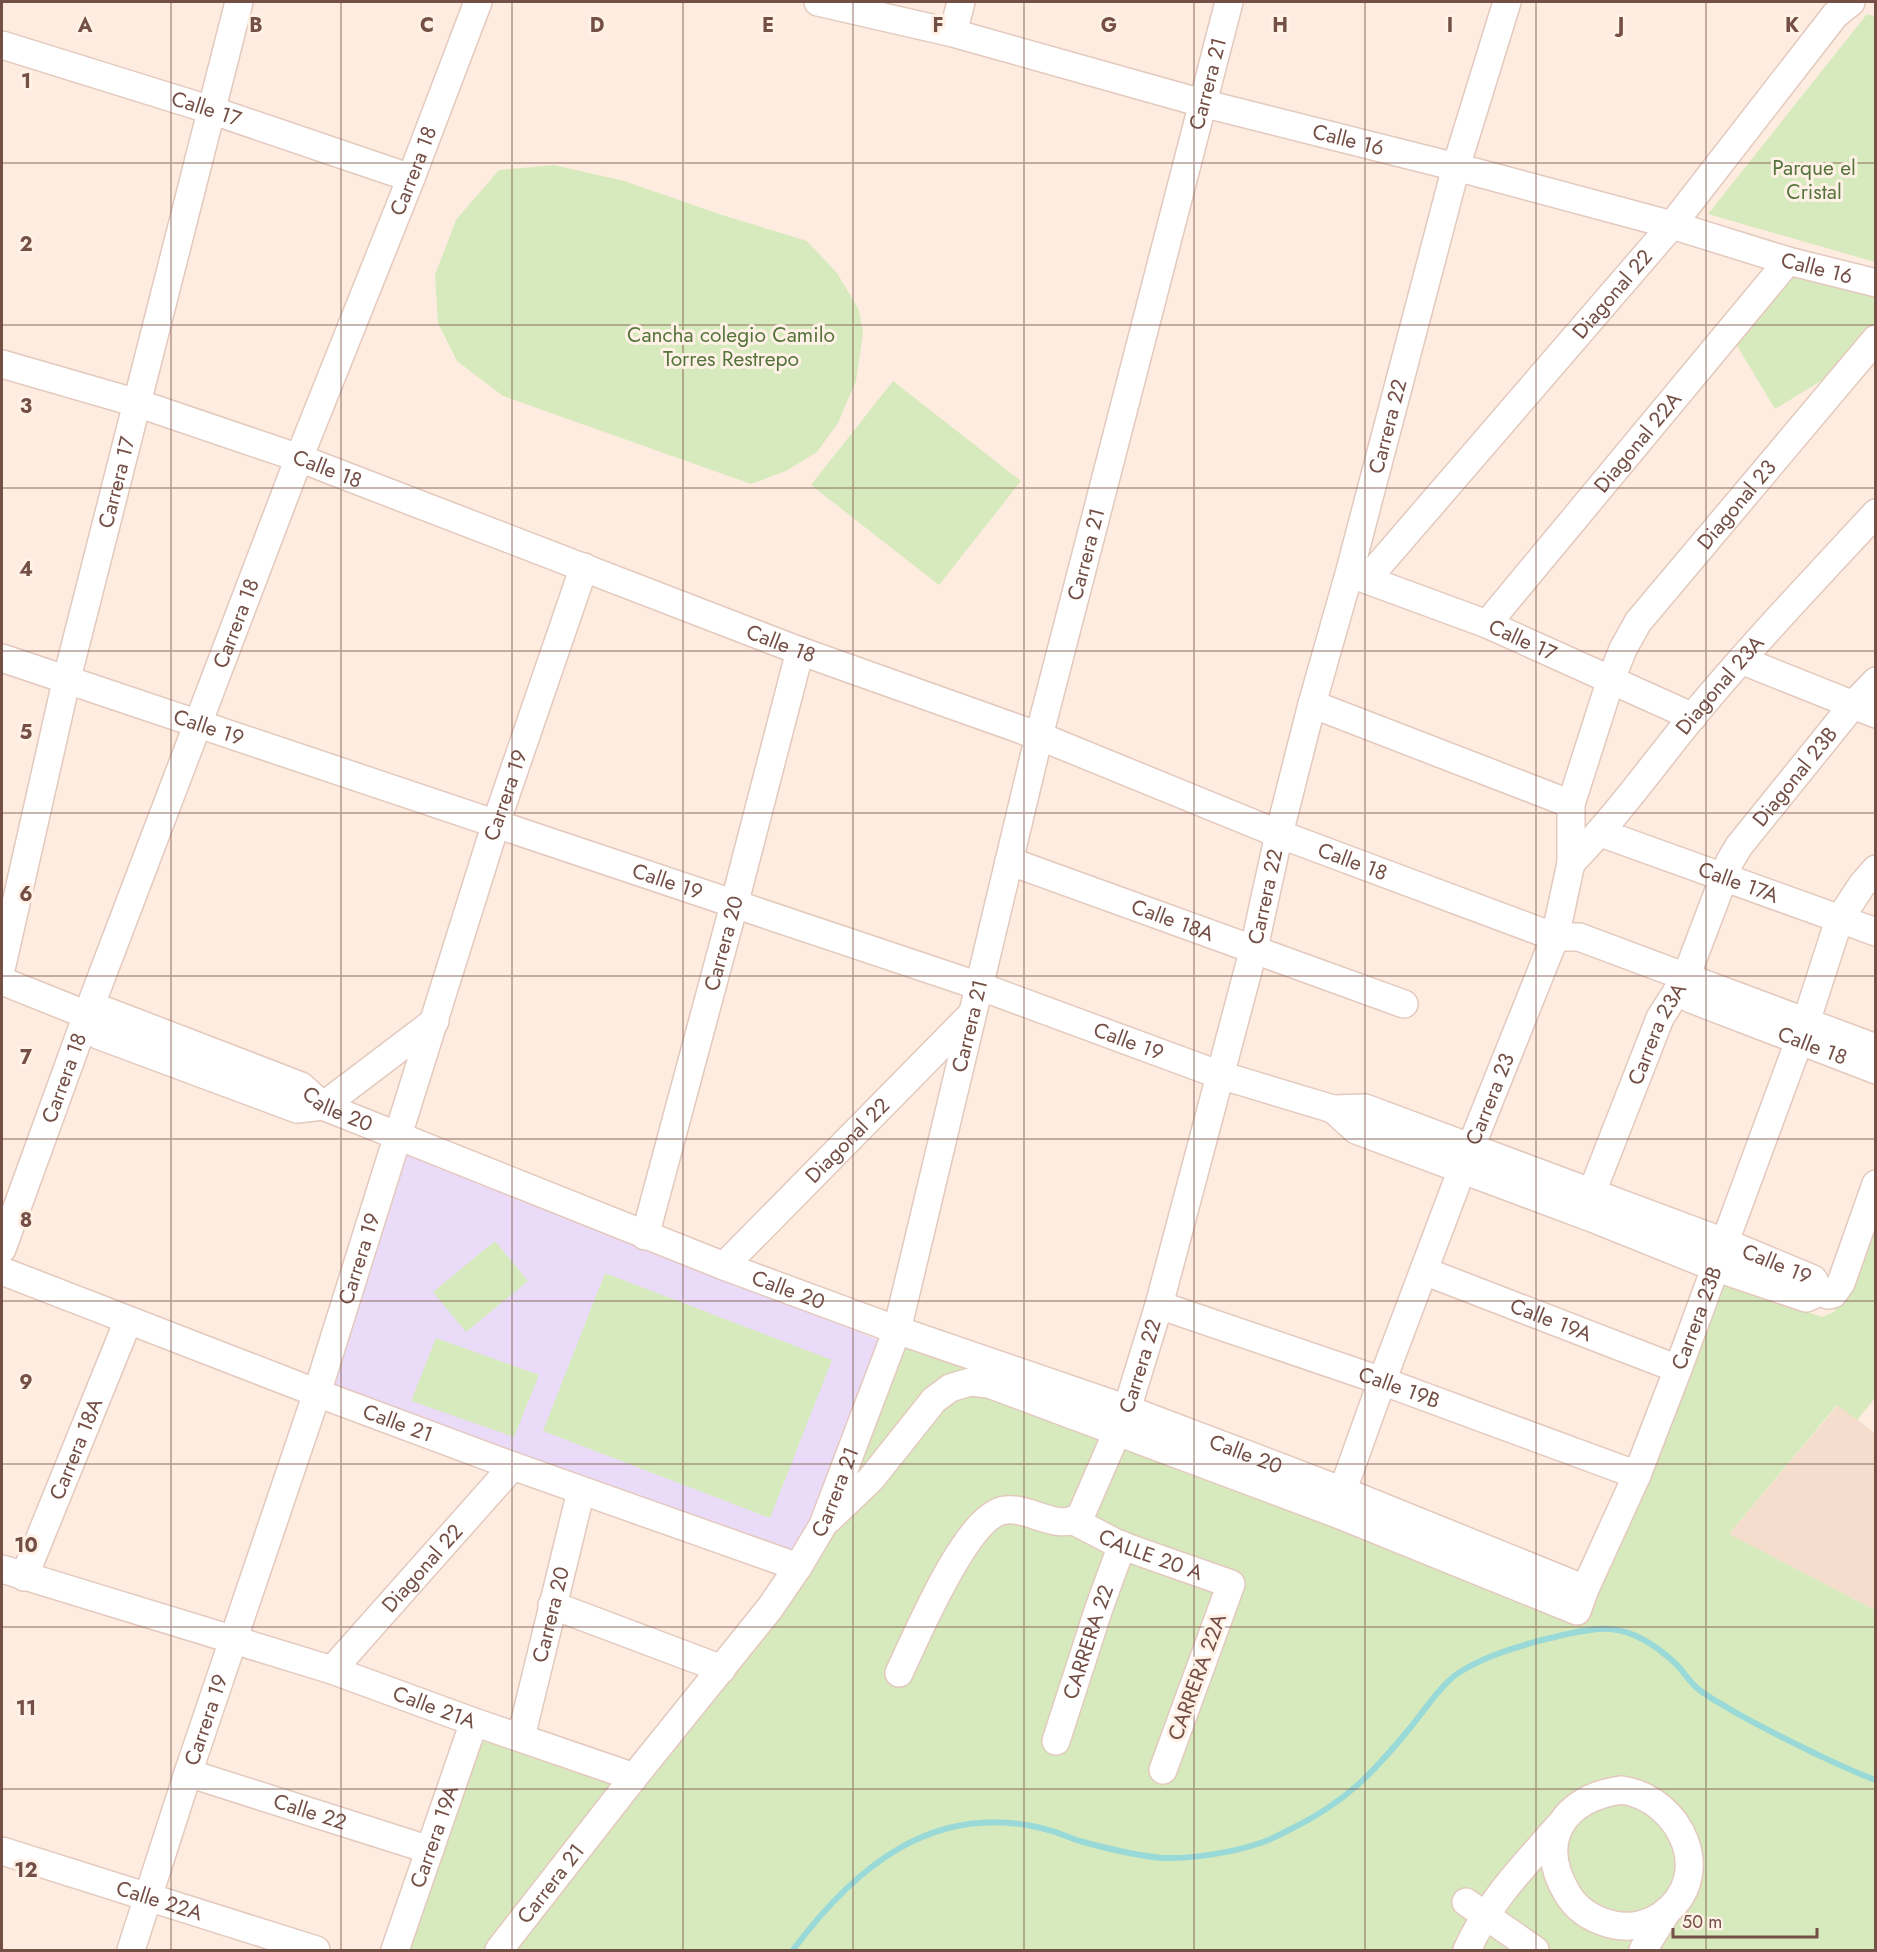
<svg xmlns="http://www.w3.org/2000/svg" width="1877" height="1952" viewBox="0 0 1877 1952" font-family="Jost,sans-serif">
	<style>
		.residential { fill: #f5ddcd }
		.education { fill: #eadcf9 }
		.green { fill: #d7eabd }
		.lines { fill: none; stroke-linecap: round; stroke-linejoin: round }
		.stream { stroke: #99d9d8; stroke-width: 6 }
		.minor-casing { stroke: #e3c9be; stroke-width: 30 }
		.minor { stroke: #fff; stroke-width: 27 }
		.grid { fill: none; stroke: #744f46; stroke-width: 1.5; stroke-opacity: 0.55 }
		.labels { text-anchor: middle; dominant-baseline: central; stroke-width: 6; stroke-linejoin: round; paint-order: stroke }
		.street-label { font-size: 21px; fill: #744f46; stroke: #fff1e6 }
		.park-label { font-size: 21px; fill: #55743c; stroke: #fff1e6 }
		.grid-label { font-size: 20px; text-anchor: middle; font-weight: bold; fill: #744f46; stroke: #fff1e6; stroke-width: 6; stroke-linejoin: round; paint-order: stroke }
	</style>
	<rect width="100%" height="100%" fill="#fdecdf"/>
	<path class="residential" d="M1838,1405L1875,1433V1610L1729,1534Z"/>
	<path class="education" d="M407,1155L599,1230L721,1274L885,1343L797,1558L330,1387Z"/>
	<path class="green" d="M1867,14L1876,16L1875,262L1708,214Z
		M554,165L624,181L722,215L807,241L837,273L859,310L863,333L856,381L838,423L817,452L786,471L751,484L503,396L457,361L438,323L435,275L456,220L499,170Z
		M1790,268L1875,290V331L1847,365L1775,409L1733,339Z
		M893,381L1021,481L939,585L811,485Z
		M1875,1203V1398L1857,1420L1837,1405L1729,1534L1875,1610V1950H400L474,1738L631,1789L728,1675L904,1345L955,1361L1587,1600L1720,1281L1822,1317L1834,1312Z
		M495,1241L528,1281L466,1332L433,1292Z
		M605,1273L832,1360L770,1518L543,1431Z
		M436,1338L539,1375L514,1437L411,1401Z"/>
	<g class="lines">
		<path class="stream" d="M793,1950C854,1868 932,1802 1041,1828C1056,1831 1069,1838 1083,1842C1109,1849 1136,1856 1164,1858C1192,1859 1236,1852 1263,1842C1273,1839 1282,1833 1291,1829C1346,1802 1372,1774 1410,1728C1424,1711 1442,1683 1460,1672C1485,1656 1514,1648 1542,1640C1560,1636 1592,1627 1610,1629C1635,1631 1658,1647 1676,1664C1683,1671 1689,1681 1697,1688C1704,1694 1714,1700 1723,1705C1752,1723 1782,1737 1812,1752C1833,1762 1853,1772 1876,1780"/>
		<g class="minor-casing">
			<g id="minor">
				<path id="s1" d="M818,2L953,33L1202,103L1456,167L1672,225L1788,261L1876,283"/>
				<path d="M953,33L961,2"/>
				<path id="s2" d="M2,45L211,110L411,178"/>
				<path id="s3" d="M2,364L137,403L299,458L800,651L1039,736L1279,834L1555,937H1579L1876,1048"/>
				<path id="s4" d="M1351,574L1487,624L1693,717"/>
				<path id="s5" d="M1367,579L1672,225L1835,15L1851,2"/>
				<path id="s6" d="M1487,624L1788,261"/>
				<path id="s7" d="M2,658L979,986L1220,1075L1333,1109L1365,1108L1724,1242L1813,1279L1820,1292"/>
				<path d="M1741,660L1876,714"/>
				<path d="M1312,704L1571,804"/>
				<path id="s8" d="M1601,833L1876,932"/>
				<path id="s9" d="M1009,861L1404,1004"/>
				<path id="s10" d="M1571,863C1616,817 1653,765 1693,716C1751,646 1814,580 1876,513"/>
				<path id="s11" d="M2,965L66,682L239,2"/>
				<path id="s12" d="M2,981L87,1015L106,1011L301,1086L323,1106L724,1266L897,1330L1127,1409L1343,1491L1585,1589"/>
				<path id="s13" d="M1691,999L1876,1070"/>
				<path d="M87,1015L98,1035L297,1109L323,1106L435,1021"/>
				<path d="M1333,1109L1356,1130L1592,1218L1714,1267L1806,1298L1820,1292"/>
				<path id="s14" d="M1592,1192L1660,1018L1686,977L1730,861L1739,846L1852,706L1876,681"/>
				<path id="s15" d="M645,1236L734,905L800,651"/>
				<path id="s16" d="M2,1249L87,1015L299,458L411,178L478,2"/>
				<path id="s17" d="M724,1266L970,1016"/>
				<path id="s18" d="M2,1271L317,1393L513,1466L798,1567"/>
				<path id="s19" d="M1424,1271L1678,1369"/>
				<path d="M1820,1292L1828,1295L1833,1294L1841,1283L1876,1184"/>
				<path id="s20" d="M1159,1305L1382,1381L1637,1475"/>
				<path id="s21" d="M1336,1509L1382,1381L1462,1169L1555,937L1571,863V804L1611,679L1623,649L1638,622L1876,339"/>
				<path id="s22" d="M829,1519L871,1479L934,1400L950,1388L970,1382L989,1384L1335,1513L1577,1611L1585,1589L1637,1475L1678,1369L1806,1022L1839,920L1862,885L1876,869"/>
				<path id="s23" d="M1074,1521L1120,1545L1231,1584L1163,1770"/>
				<path id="s24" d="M2,1569L332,1670L474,1722L634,1777"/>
				<path id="s25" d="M24,1577L128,1321"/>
				<path d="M552,1605L722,1669"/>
				<path id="s26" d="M332,1670L513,1466"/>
				<path id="s27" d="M899,1673C916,1638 967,1513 1006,1510C1031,1507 1060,1534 1081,1515L1127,1409L1159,1305L1254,948L1279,834L1312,704L1349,574L1456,167L1507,2"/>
				<path id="s28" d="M521,1737L581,1491"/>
				<path id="s29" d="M1056,1741L1099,1608L1122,1545"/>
				<path id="s30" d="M188,1773L430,1850"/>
				<path d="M1622,1790C1681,1799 1717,1876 1662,1915C1645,1926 1629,1929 1610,1924C1592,1919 1576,1909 1567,1893C1535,1839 1565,1797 1622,1790Z"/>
				<path id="s31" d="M2,1851L316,1950"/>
				<path d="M1466,1902L1535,1950"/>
				<path id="s32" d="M131,1950L188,1773L317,1393L496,823L584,567"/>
				<path id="s33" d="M395,1950L474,1722"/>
				<path id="s34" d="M499,1950L634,1777L770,1608L798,1567L823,1525L897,1330L1039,736L1229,2"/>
				<path d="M1467,1950C1489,1901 1523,1867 1558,1827"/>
				<path d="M1643,1950L1666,1913"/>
			</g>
		</g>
		<use href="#minor" class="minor"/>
	</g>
	<path class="grid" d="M171,2V1950M341,2V1950M512,2V1950M683,2V1950M853,2V1950M1024,2V1950M1194,2V1950M1365,2V1950M1536,2V1950M1706,2V1950M2,163H1876M2,325H1876M2,488H1876M2,651H1876M2,813H1876M2,976H1876M2,1139H1876M2,1301H1876M2,1464H1876M2,1627H1876M2,1789H1876"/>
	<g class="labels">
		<g class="street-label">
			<text stroke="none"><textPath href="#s34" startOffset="2028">Carrera 21</textPath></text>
			<text stroke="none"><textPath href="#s2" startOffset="214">Calle 17</textPath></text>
			<text stroke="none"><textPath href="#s1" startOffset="548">Calle 16</textPath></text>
			<text stroke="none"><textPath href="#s16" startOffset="1154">Carrera 18</textPath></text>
			<text stroke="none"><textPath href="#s1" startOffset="1034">Calle 16</textPath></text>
			<text stroke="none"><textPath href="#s5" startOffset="376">Diagonal 22</textPath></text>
			<text stroke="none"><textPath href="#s27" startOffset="1410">Carrera 22</textPath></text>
			<text stroke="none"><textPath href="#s6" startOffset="236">Diagonal 22A</textPath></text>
			<text stroke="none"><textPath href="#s3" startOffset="342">Calle 18</textPath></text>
			<text stroke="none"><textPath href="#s11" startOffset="496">Carrera 17</textPath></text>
			<text stroke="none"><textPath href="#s21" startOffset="1095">Diagonal 23</textPath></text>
			<text stroke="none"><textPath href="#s34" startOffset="1542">Carrera 21</textPath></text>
			<text stroke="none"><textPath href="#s16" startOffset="668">Carrera 18</textPath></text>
			<text stroke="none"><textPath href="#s4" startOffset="184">Calle 17</textPath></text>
			<text stroke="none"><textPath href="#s3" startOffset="828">Calle 18</textPath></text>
			<text stroke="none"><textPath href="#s10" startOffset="232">Diagonal 23A</textPath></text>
			<text stroke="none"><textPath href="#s7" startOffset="218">Calle 19</textPath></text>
			<text stroke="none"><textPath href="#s14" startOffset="466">Diagonal 23B</textPath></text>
			<text stroke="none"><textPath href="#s32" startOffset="1214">Carrera 19</textPath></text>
			<text stroke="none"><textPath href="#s3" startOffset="1440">Calle 18</textPath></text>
			<text stroke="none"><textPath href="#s7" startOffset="702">Calle 19</textPath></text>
			<text stroke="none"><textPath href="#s8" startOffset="146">Calle 17A</textPath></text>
			<text stroke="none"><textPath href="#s27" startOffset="924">Carrera 22</textPath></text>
			<text stroke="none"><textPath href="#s9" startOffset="174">Calle 18A</textPath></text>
			<text stroke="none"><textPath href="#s15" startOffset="303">Carrera 20</textPath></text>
			<text stroke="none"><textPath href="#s34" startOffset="1056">Carrera 21</textPath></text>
			<text stroke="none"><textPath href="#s14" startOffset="171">Carrera 23A</textPath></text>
			<text stroke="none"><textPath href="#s7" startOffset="1190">Calle 19</textPath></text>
			<text stroke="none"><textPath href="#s13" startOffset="130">Calle 18</textPath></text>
			<text stroke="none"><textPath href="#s16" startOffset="182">Carrera 18</textPath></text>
			<text stroke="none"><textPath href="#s21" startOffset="438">Carrera 23</textPath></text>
			<text stroke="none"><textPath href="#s12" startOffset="364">Calle 20</textPath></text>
			<text stroke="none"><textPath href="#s17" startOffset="176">Diagonal 22</textPath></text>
			<text stroke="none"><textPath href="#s32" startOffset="728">Carrera 19</textPath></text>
			<text stroke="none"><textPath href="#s7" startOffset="1878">Calle 19</textPath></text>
			<text stroke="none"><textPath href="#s12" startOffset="850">Calle 20</textPath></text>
			<text stroke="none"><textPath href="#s22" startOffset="1166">Carrera 23B</textPath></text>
			<text stroke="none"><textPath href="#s19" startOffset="136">Calle 19A</textPath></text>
			<text stroke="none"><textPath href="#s27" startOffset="438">Carrera 22</textPath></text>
			<text stroke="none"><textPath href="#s20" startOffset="254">Calle 19B</textPath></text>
			<text stroke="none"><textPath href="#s18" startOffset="424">Calle 21</textPath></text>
			<text stroke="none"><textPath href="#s25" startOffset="138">Carrera 18A</textPath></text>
			<text stroke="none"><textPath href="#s12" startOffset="1336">Calle 20</textPath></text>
			<text stroke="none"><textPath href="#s34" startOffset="570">Carrera 21</textPath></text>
			<text stroke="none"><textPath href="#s23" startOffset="84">CALLE 20 A</textPath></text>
			<text stroke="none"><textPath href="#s26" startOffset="136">Diagonal 22</textPath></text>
			<text stroke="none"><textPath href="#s28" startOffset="126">Carrera 20</textPath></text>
			<text stroke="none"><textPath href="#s29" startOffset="104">CARRERA 22</textPath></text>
			<text transform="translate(1197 1677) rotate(-70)">CARRERA 22A</text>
			<text stroke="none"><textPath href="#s24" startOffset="454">Calle 21A</textPath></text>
			<text stroke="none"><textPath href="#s32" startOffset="242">Carrera 19</textPath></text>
			<text stroke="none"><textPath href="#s30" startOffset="128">Calle 22</textPath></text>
			<text stroke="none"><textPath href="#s33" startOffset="120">Carrera 19A</textPath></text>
			<text stroke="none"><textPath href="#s34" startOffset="84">Carrera 21</textPath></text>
			<text stroke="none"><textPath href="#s31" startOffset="165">Calle 22A</textPath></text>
		</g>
		<g class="park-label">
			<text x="1814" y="168">Parque el<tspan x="1814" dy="24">Cristal</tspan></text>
			<text x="731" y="335">Cancha colegio Camilo<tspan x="731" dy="24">Torres Restrepo</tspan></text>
		</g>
	</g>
	<g class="grid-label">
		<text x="85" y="32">A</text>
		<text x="256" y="32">B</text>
		<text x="427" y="32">C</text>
		<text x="597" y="32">D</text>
		<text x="768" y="32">E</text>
		<text x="938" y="32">F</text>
		<text x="1109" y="32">G</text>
		<text x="1280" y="32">H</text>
		<text x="1450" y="32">I</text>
		<text x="1621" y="32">J</text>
		<text x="1792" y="32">K</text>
		<text x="26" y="88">1</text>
		<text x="26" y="251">2</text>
		<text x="26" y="413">3</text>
		<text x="26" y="576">4</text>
		<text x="26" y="739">5</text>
		<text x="26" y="901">6</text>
		<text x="26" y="1064">7</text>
		<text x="26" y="1227">8</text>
		<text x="26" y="1389">9</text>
		<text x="26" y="1552">10</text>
		<text x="26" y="1715">11</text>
		<text x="26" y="1877">12</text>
	</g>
	<rect width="1877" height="1952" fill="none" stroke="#744f46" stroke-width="6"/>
	<path d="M1673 1928v9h144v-9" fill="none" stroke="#744f46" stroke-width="3"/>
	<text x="1682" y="1928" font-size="18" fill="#744f46" stroke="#fff1e6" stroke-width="4.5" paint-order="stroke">50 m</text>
</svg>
